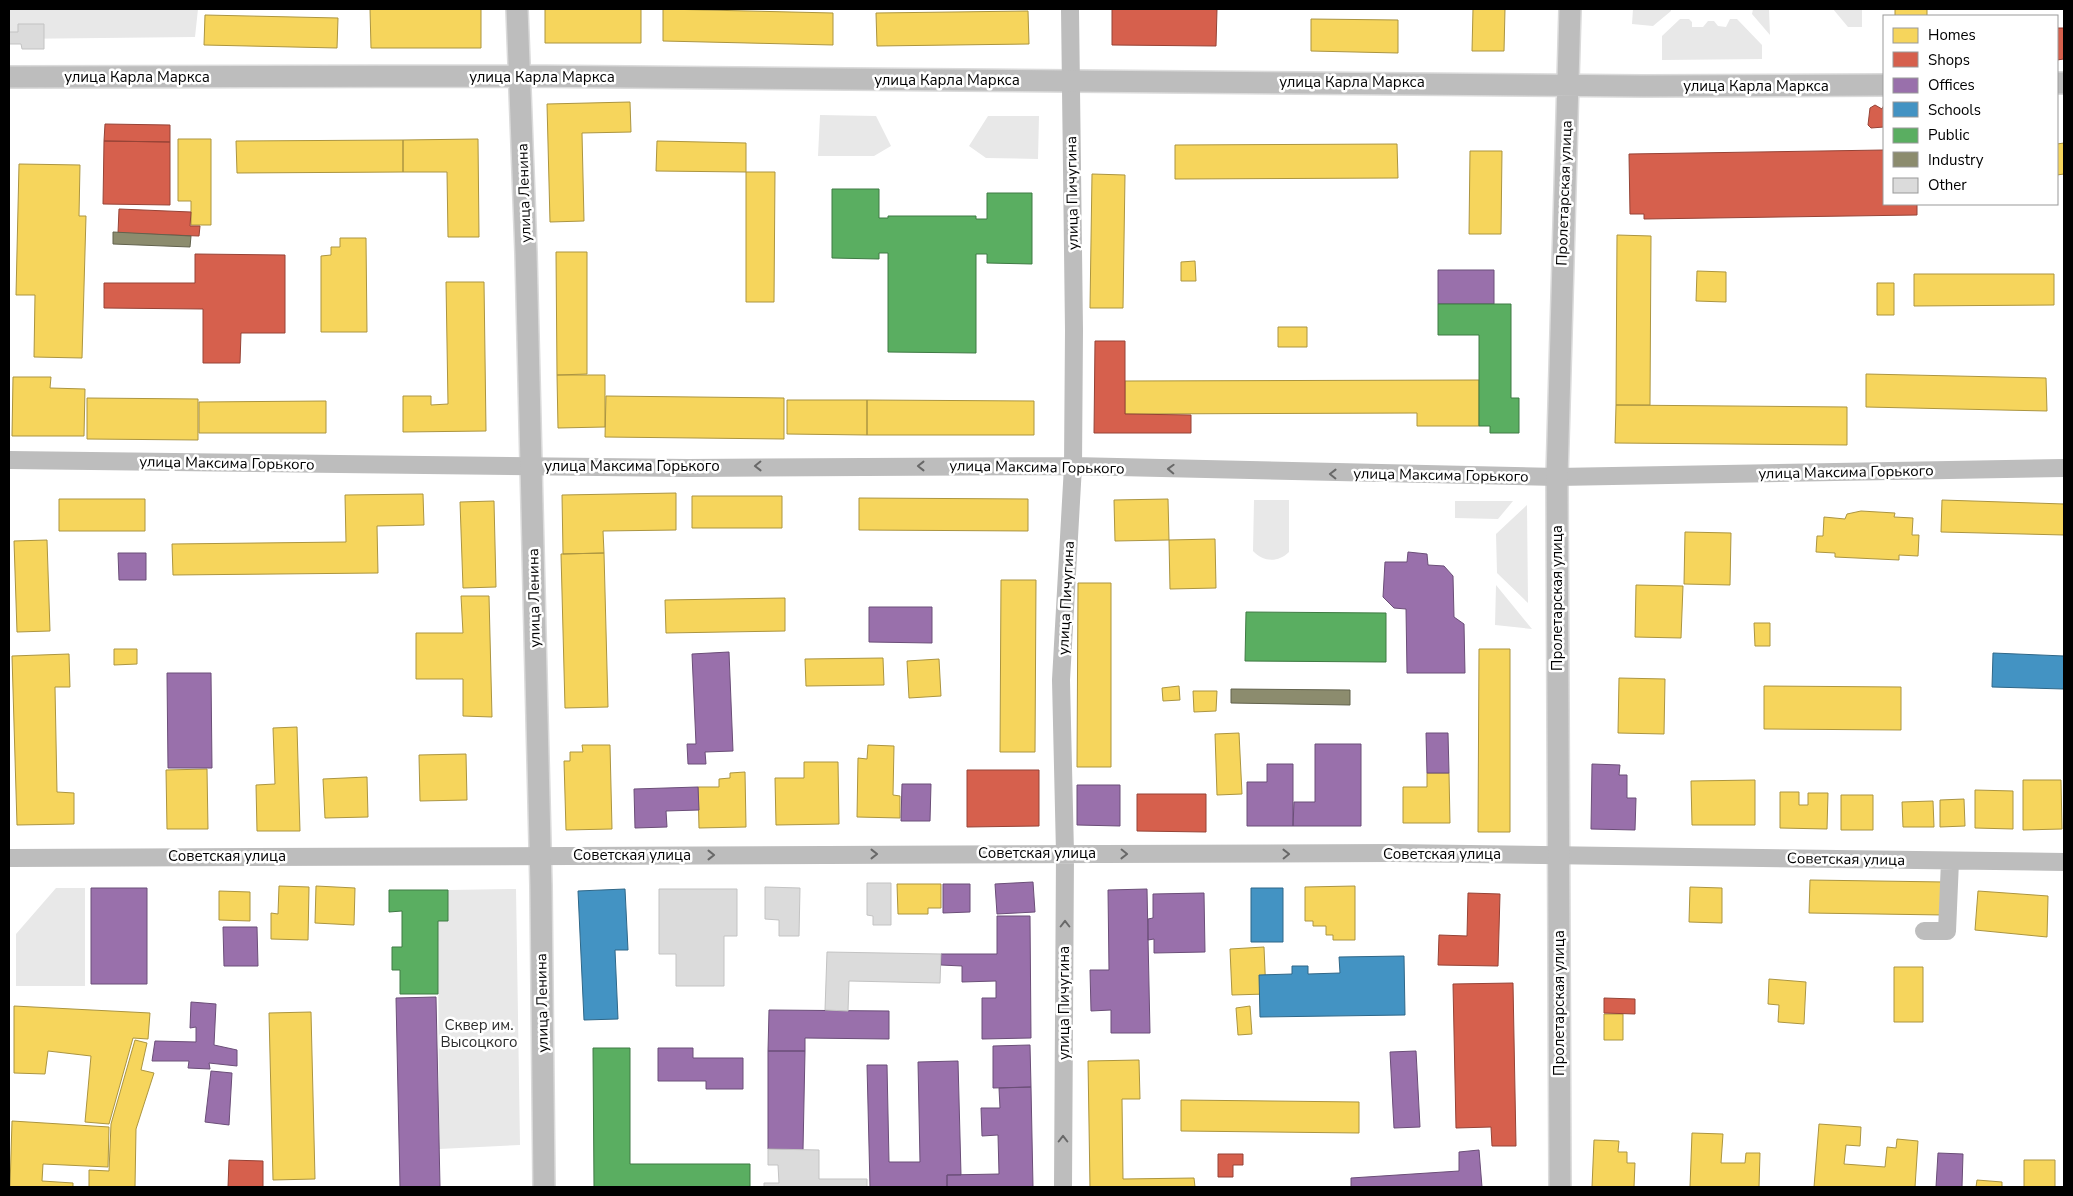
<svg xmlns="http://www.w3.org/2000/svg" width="2073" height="1196" viewBox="0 0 2073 1196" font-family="'Nunito Sans',sans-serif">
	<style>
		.green { fill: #e8e8e8 }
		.homes { fill: #f6d55c; stroke: #ac9540 }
		.shops { fill: #d6604d; stroke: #964336 }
		.offices { fill: #9970ab; stroke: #6b4e78 }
		.schools { fill: #4393c3; stroke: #2f6788 }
		.public { fill: #5aae61; stroke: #3f7a44 }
		.industry { fill: #8c8c6e; stroke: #62624d }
		.building { fill: #dbdbdb; stroke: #c3c3c3 }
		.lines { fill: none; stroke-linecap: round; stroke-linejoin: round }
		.major-casing { stroke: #dbdbdb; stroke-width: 24 }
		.minor { stroke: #bdbdbd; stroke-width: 18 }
		.major { stroke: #bdbdbd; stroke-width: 21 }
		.oneway { stroke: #686868 }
		.labels { text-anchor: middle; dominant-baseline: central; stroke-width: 5; stroke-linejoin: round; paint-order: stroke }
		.street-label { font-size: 15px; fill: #000; stroke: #fff }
		.park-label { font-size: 15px; fill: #2c2c2c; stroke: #fff }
	</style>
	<rect width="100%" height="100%" fill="#fff"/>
	<path class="green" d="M9,9H198L195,37L9,39Z
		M1633,9H1671V11L1653,26L1632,24Z
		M1753,9H1769L1770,35L1752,14Z
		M1833,9H1862V27H1848Z
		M1680,19H1689L1692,22V27H1703L1708,21H1714L1718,26L1726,27L1730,19H1737L1762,45V59L1662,60V36Z
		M820,115L876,116L891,146L874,156H818Z
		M988,116H1039L1038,159L986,158L969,146Z
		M1254,500H1289V552C1278,563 1263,562 1253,551Z
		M1455,501H1513L1498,519L1455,518Z
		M1527,505L1528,603L1497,573L1496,534Z
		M1496,585L1532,629L1495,625Z
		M56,888H85V986H16V934Z
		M516,889L520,1145L439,1149L438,921H448V890Z"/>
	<path class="homes" d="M370,9H481V48H371Z
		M545,9H641V43H545Z
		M663,9L833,13V45L663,41Z
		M1473,9H1505L1504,51H1472Z
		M1895,9H1927V16H1895Z
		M1028,11L1029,44L877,46L876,13Z
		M205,15L338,18L337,48L204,45Z
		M1311,19L1398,20V53L1311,51Z
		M630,102L631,132L582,133L584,221L550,222L547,104Z
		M178,139H211V225H191V201H178Z
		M478,139L479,237H448L447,172H403V140Z
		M403,140V172L237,173L236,141Z
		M657,141L746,143V172L656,171Z
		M2064,143V174L2057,175V144Z
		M1397,144L1398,178L1175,179V145Z
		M1470,151H1502L1501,234H1469Z
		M19,164L80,165L79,216H86L82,358L34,357L35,295H16Z
		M746,172H775L774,302H746Z
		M1092,174L1125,175L1123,308H1090Z
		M1617,235L1651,236L1650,405H1616Z
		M340,238H366L367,332H321V256L331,255V247H340Z
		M556,252H587V374L557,375Z
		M1195,261L1196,281H1181V262Z
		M1697,271L1726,272V302L1696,301Z
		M1914,274H2054V305L1914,306Z
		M446,282H484L486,431L403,432V396H431V405L448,404Z
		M1877,283H1894V315H1877Z
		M1278,327H1307V347H1278Z
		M1866,374L2046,378L2047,411L1866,407Z
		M557,375H605V427L558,428Z
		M13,377H51L50,388L85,389L84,436H12Z
		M1479,380V426H1417V413L1125,414V381Z
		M606,396L784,398V439L605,437Z
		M87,398L198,399V440L87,439Z
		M787,400H867V435L787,434Z
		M867,400L1034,401V435H867Z
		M326,401V433H199V402Z
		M1616,405L1847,407V445L1615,443Z
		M676,493V530L603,531L604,553L563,554L562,495Z
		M423,494L424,525L377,526L378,573L173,575L172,544L346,542L345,495Z
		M692,496H782V528H692Z
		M859,498L1028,499V531L859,530Z
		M59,499H145V531H59Z
		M1168,499L1169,540L1115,541L1114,500Z
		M1942,500L2064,504V535L1941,532Z
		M494,501L496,587L463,588L460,502Z
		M1861,511L1895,513L1894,517L1913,518L1912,535H1919L1918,556L1899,555V560L1835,557V553L1816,552L1817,536H1823L1824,517L1845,519L1847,514Z
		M1685,532L1731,533L1730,585L1684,584Z
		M1215,539L1216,588L1170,589L1169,540Z
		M47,540L50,631L17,632L14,541Z
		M604,553L608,707L565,708L561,554Z
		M1001,580H1036L1035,752H1000Z
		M1078,583H1111V767H1077Z
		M1636,585L1683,586L1681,638L1635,637Z
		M461,596H489L492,717L463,716V679H416V633H463Z
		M785,598V631L666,633L665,600Z
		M1754,623H1770V646H1755Z
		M114,649H137V664L114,665Z
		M1479,649H1510V832H1478Z
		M69,654L70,687H55L57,792L74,793V824L17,825L12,656Z
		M883,658L884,685L806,686L805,659Z
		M939,659L941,696L909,698L907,661Z
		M1619,678L1665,679L1664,734L1618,733Z
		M1179,686L1180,700L1163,701L1162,688Z
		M1764,686L1901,687V730L1764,729Z
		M1193,691H1217L1216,711L1194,712Z
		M297,727L300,831H257L256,785L275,784L273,728Z
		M1239,733L1242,794L1217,795L1215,734Z
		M582,745H610L612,829L566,830L564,761H570V752H583Z
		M868,745L894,746L893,795L900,796V818L857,817L858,758L867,759Z
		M466,754L467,800L420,801L419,755Z
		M804,762H838L839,824L776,825L775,778H804Z
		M207,769L208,829H167L166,770Z
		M745,772L746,827L699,828L698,787H719V779L730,778V773Z
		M1427,773H1449L1450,823H1403V787H1427Z
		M367,777L368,817L325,818L323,779Z
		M1755,780V825H1692L1691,781Z
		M2023,780H2061L2062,829L2023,830Z
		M1975,790L2013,791V829L1975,828Z
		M1780,792H1799V805H1808V793H1828L1827,829L1780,828Z
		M1841,795H1873V830H1841Z
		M1964,799L1965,826L1940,827V800Z
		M1933,801L1934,827H1903L1902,802Z
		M1810,880L1944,882V915L1809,913Z
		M897,884H941V908H928V914H898Z
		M279,886L309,887L308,940L271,939V913L278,914Z
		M316,886L355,888L354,925L315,923Z
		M1355,886V940H1333V935H1326V926H1313V921H1305V887Z
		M1690,887L1722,888V923L1689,922Z
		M219,891L250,892V921L219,920Z
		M1978,891L2048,896L2047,937L1975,930Z
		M1264,947L1266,994L1232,995L1230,949Z
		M1894,967H1923V1022H1894Z
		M1769,979L1806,982L1804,1024L1778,1022L1779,1005L1768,1004Z
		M14,1006L150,1013L148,1039L133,1038L109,1124L85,1122L91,1056L48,1051L45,1074L14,1073Z
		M1250,1006L1252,1034L1238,1035L1236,1008Z
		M311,1012L315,1179L273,1180L269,1013Z
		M1604,1014H1623V1040H1604Z
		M135,1040L147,1043L141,1070L154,1073L136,1129L135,1187H89V1170L109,1171L111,1124Z
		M1139,1060L1140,1099H1122L1123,1179L1194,1178L1195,1187H1090L1088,1061Z
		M1181,1100L1359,1102V1133L1181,1131Z
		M12,1121L109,1127L108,1167L43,1164L42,1181L73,1183V1187H10Z
		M1819,1124L1861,1127L1860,1146L1846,1145L1844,1164L1885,1167L1887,1147L1896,1148L1897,1139L1918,1141L1915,1187H1814Z
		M1692,1133L1723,1134L1721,1163H1745L1746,1153H1760L1759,1187H1690Z
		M1594,1140L1619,1141L1618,1152H1627V1163H1635L1634,1187H1592Z
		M2024,1160H2055V1187H2024Z
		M1977,1180L2002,1182V1187H1976Z"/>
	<path class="shops" d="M1112,9H1217L1216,46L1112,45Z
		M2057,28H2064V59L2057,60Z
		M1875,105L1882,109L1884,105V127L1871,128L1868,125L1870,108Z
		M105,124L170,125V142L104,141Z
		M104,141L170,142V205L103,204Z
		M1884,150V204H1917V215L1644,219V214H1630L1629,154Z
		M119,209L191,212L190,226H200L199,236L118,233Z
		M195,254L285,255V333H241L240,363H203V309L104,308V283H195Z
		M1095,341H1125V414L1191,415V433H1094Z
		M967,770H1039V826L967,827Z
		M1137,794H1206V832L1137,831Z
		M1468,893L1500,894L1498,966L1438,965L1439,935L1467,936Z
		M1513,983L1516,1146H1492L1491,1127L1456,1128L1453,984Z
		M1604,998L1635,999V1014L1604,1013Z
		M1218,1154H1243V1165H1233V1177H1218Z
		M229,1160L263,1161V1187H228Z"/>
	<path class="offices" d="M1438,270H1494V304H1438Z
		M1408,552L1427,554L1428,565L1444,566L1453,576L1454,617L1464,624L1465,673H1407L1406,609L1394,608L1383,597L1385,562H1407Z
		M118,553H146V580H119Z
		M869,607H932V643L869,642Z
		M729,652L733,751L705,752L706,764H688L687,744H696L692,654Z
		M167,673H211L212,768H168Z
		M1426,733H1448L1449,773H1427Z
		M1315,744H1361V826H1293L1294,802H1315Z
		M1267,764H1293V826H1247V782H1267Z
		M1592,764L1620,765L1619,775H1627V798H1636L1635,830L1591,829Z
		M902,784H931L930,821H901Z
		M1077,785H1120V826L1077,825Z
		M698,787L699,810L666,811L667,827L635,828L634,789Z
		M1033,882L1035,912L997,914L995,884Z
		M943,884H970V912L943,913Z
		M91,888H147V984H91Z
		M1147,889L1150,1033H1111V1010L1091,1011L1090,970H1109L1108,890Z
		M1204,893L1205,952L1154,953V939L1148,940V919L1153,918V894Z
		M997,916H1030L1031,1038L982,1039V998H996V981L962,982V966L941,965V954H997Z
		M223,927H257L258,966H224Z
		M436,997L440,1187H385H400L396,998Z
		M191,1002L216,1004L214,1045L237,1050V1066L209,1063L210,1069L188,1068L189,1061H152L155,1041L196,1042V1027L190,1028Z
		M769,1010L889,1011V1039L805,1038V1051H768Z
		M1030,1045L1031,1087L993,1088V1046Z
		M658,1048H693V1058H743V1089H706V1081H658Z
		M768,1051H805L803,1150L768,1149Z
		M1416,1051L1420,1127L1394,1128L1390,1052Z
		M958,1061L961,1175H947V1187H870L867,1065H887L889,1162H920L918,1062Z
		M211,1071L232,1073L229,1125L205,1122Z
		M1031,1087L1033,1187H947V1175L999,1174L998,1135L982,1136L981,1108H1000L999,1088Z
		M1479,1150L1482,1187H1351V1178L1459,1171V1152Z
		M1938,1153L1963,1154L1962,1187H1936Z"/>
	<path class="schools" d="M1993,653L2064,656V689L1992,687Z
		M1251,888H1283V942H1251Z
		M625,889L628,950H615L618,1019L584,1020L578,891Z
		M1404,956L1405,1015L1260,1017L1259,975L1292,974V966H1308V974L1340,973L1339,957Z"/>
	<path class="public" d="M832,189H879V218H888V216H976V219H987V193H1032V264L987,263V254H976V353L888,352V253H879V259L832,258Z
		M1438,304H1511V398H1519V433H1490V426H1479V335H1438Z
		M1246,612L1386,613V662L1245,661Z
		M389,890H448V921H438V994H400V970H392V947H402V911L389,912Z
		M593,1048H630V1164H750V1187H594Z"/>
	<path class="industry" d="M113,232L191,236L190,247L113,244Z
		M1231,689L1350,690V705L1231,703Z"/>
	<path class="building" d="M18,24H44V49H22L21,44H9V32H18Z
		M867,883H891V925H873V916L867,915Z
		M765,887L800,888L799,936H779V920L765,919Z
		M659,889H737V936H724V986H676V954H659Z
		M827,952L941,954L940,983L849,981L848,1011L825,1010Z
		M768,1149L819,1150V1179H867V1187H764V1183H779L778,1165H768Z"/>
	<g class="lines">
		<g class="major-casing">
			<path id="major" d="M517,9L526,253L541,886L544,1187
				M9,77L518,76L1643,86L1884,85
				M2057,83H2064
				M1560,1187L1557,477L1570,9"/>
		</g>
		<path class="minor" d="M9,460L688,468L1073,466L1557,477L2064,468
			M9,858L1393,853L2064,862
			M1924,931H1947L1950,861
			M1063,1187L1065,853L1061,680L1073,466L1074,330L1070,9"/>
		<use href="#major" class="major"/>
	</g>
	<defs><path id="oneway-chevron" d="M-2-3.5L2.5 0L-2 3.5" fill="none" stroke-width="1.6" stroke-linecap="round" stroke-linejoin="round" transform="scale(1.25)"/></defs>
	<g class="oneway">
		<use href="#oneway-chevron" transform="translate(758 466) rotate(179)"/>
		<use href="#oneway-chevron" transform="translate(921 466) rotate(180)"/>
		<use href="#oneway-chevron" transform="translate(1171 469) rotate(-178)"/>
		<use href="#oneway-chevron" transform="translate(1333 474) rotate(-179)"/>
		<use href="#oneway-chevron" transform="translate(874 854)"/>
		<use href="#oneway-chevron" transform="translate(1124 854) rotate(1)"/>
		<use href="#oneway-chevron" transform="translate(1286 854) rotate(-1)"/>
		<use href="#oneway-chevron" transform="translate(711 855)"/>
		<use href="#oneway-chevron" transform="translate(1065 924) rotate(-90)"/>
		<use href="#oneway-chevron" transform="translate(1063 1139) rotate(-90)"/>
	</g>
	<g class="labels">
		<g class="street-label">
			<text x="137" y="77">улица Карла Маркса</text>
			<text x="542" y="77">улица Карла Маркса</text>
			<text x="947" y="80">улица Карла Маркса</text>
			<text x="1352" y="82">улица Карла Маркса</text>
			<text x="1756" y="86">улица Карла Маркса</text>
			<text transform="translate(524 193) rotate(-92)">улица Ленина</text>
			<text transform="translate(1072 193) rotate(-91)">улица Пичугина</text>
			<text transform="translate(1564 193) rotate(-88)">Пролетарская улица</text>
			<text transform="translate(227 463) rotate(1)">улица Максима Горького</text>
			<text x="632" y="466">улица Максима Горького</text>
			<text transform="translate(1037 467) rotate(1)">улица Максима Горького</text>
			<text transform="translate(1846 472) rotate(-1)">улица Максима Горького</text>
			<text transform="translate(1441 475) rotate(1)">улица Максима Горького</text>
			<text transform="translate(534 598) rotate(-91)">улица Ленина</text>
			<text transform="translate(1066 598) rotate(-87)">улица Пичугина</text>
			<text transform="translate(1557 598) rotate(-90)">Пролетарская улица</text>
			<text x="1037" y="853">Советская улица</text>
			<text x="1442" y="854">Советская улица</text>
			<text x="632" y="855">Советская улица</text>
			<text x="227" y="856">Советская улица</text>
			<text transform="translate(1846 859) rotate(1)">Советская улица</text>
			<text transform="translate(542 1003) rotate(-91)">улица Ленина</text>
			<text transform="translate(1064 1003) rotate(-90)">улица Пичугина</text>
			<text transform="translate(1559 1003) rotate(-90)">Пролетарская улица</text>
		</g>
		<g class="park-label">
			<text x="479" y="1025">Сквер им.<tspan x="479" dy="17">Высоцкого</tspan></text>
		</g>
	</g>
	<rect width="2073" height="1196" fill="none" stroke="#000000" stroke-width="20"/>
	<rect x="1883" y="15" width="175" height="190" fill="#ffffff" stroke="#999999"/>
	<rect x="1893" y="28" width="25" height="15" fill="#f6d55c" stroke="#999999"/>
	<text x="1928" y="40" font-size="15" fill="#000000">Homes</text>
	<rect x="1893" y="52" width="25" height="15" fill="#d6604d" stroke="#999999"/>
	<text x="1928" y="65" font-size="15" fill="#000000">Shops</text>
	<rect x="1893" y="78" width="25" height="15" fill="#9970ab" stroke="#999999"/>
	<text x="1928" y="90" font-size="15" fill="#000000">Offices</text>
	<rect x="1893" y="102" width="25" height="15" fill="#4393c3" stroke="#999999"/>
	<text x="1928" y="115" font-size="15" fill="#000000">Schools</text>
	<rect x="1893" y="128" width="25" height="15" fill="#5aae61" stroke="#999999"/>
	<text x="1928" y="140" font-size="15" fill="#000000">Public</text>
	<rect x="1893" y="152" width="25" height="15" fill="#8c8c6e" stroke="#999999"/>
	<text x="1928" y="165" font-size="15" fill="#000000">Industry</text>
	<rect x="1893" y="178" width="25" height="15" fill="#dbdbdb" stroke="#999999"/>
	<text x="1928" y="190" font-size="15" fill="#000000">Other</text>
</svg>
